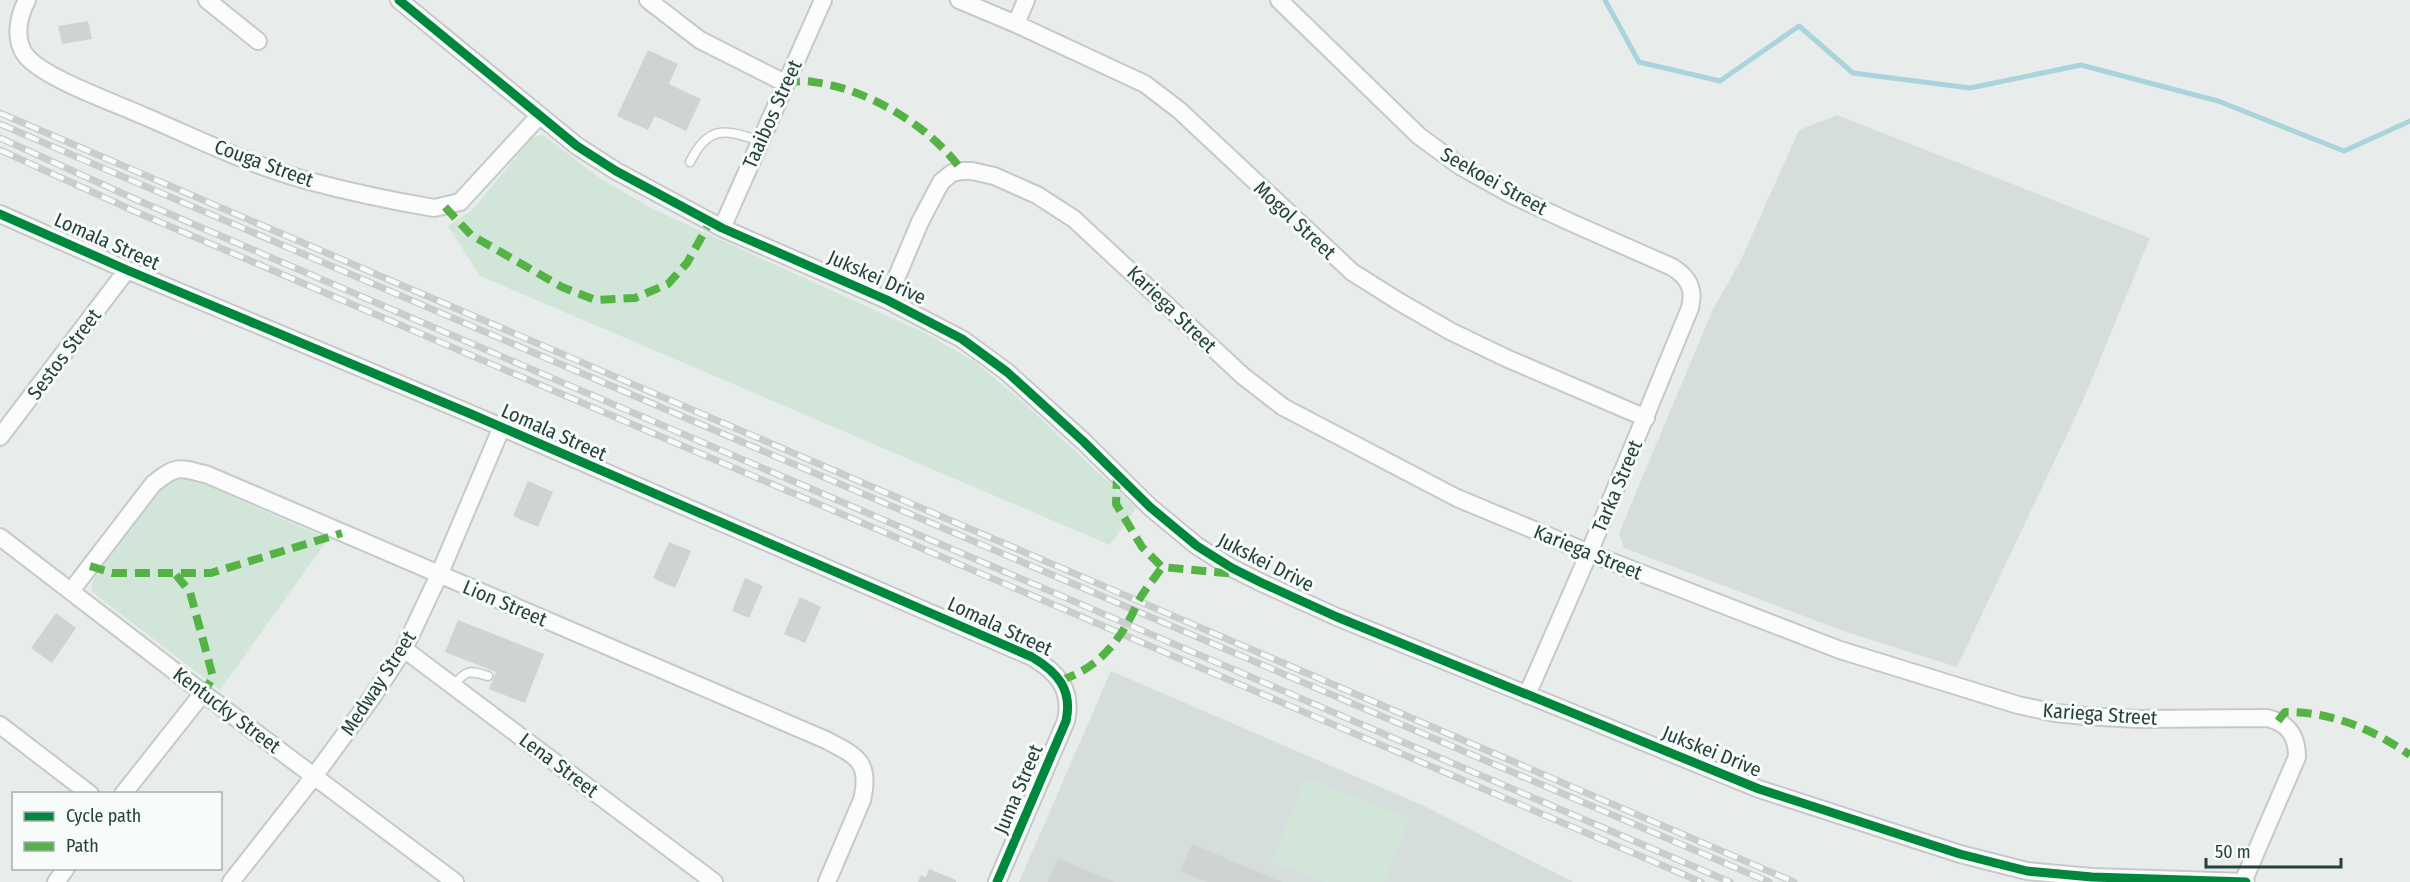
<svg xmlns="http://www.w3.org/2000/svg" width="2410" height="882" viewBox="0 0 2410 882" font-family="'Fira Sans Condensed',sans-serif">
	<style>
		.built { fill: #d6dedb }
		.green { fill: #d1e6d8 }
		.lines { fill: none; stroke-linecap: round; stroke-linejoin: round }
		.stream { stroke: #a9d4db; stroke-width: 5 }
		.building { fill: #cfd4d2 }
		.lane-casing { stroke: #c5cac8; stroke-width: 11 }
		.street-casing { stroke: #c5cac8; stroke-width: 20 }
		.lane { stroke: #fcfcfc; stroke-width: 8 }
		.street { stroke: #fcfcfc; stroke-width: 16 }
		.rail-casing { stroke: #c9cdcc; stroke-width: 7 }
		.rail { stroke: #f7fbf9; stroke-width: 4.5; stroke-dasharray: 14; stroke-linecap: butt }
		.quiet { stroke: #55b346; stroke-width: 8; stroke-dasharray: 15 8; stroke-linecap: butt }
		.cycleway-casing { stroke: #f7fbf9; stroke-width: 13 }
		.cycleway { stroke: #00873e; stroke-width: 9 }
		.labels { text-anchor: middle; dominant-baseline: central; stroke-width: 6; stroke-linejoin: round; paint-order: stroke }
		.street-label { font-size: 20px; fill: #24423a; stroke: #f7fbf9 }
	</style>
	<rect width="100%" height="100%" fill="#e8edeb"/>
	<path class="built" d="M1837,115L2150,238L2082,403L1957,667L1846,632L1624,548L1619,533L1713,309L1740,262L1799,130Z
		M1111,671L1422,805L1573,882H1019Z"/>
	<path class="green" d="M543,135L601,179L653,209L925,333L975,362L1023,402L1136,508L1110,545L480,276L448,226L472,210L533,137Z
		M190,478L328,539L220,690L92,592V583L97,573L163,485L177,480Z
		M1306,778L1409,819L1384,882H1324L1272,861Z"/>
	<g class="lines">
		<path class="stream" d="M1605,0L1639,62L1720,81L1799,26L1853,73L1970,88L2081,65L2218,101L2344,151L2410,121"/>
	</g>
	<path class="building" d="M88,21L92,39L62,44L58,26Z
		M648,50L678,64L669,84L701,99L686,131L655,116L648,130L617,116Z
		M528,481L553,492L538,527L513,516Z
		M669,542L691,551L675,588L653,578Z
		M745,578L763,586L749,618L732,611Z
		M800,597L821,607L805,643L784,634Z
		M56,613L76,628L52,663L31,648Z
		M458,620L544,654L525,703L489,689L496,672L445,652Z
		M1192,844L1282,882H1207L1180,871Z
		M1058,858L1114,882H1048Z
		M929,869L956,880V882H918L921,875L926,877Z"/>
	<g class="lines">
		<g class="lane-casing">
			<path id="lane" d="M690,162C708,125 725,129 760,141
				M453,686C466,670 469,670 488,676"/>
		</g>
		<g class="street-casing">
			<path id="street" d="M27,0C19,15 14,37 24,53C39,77 116,103 144,116C198,139 252,166 309,181C350,192 393,201 434,208L460,202L539,116
				M207,0L258,41
				M399,0L577,146L616,171L722,228L887,300L962,339L1007,372L1083,441L1150,507L1197,546L1232,568L1262,583L1337,617L1759,789L1960,854L2027,871L2092,877L2246,882
				M648,0L700,40L785,83
				M959,0L1016,24L1145,84L1179,110L1352,272L1398,301L1450,331L1506,358L1646,418
				M1279,0L1419,136L1460,166L1512,195L1570,222L1672,267C1688,277 1695,288 1690,308L1589,553L1527,695
				M1016,24L1026,0
				M0,214L127,270L471,414L1032,657C1057,672 1073,689 1066,721L997,882
				M722,228L823,0
				M887,300L920,222L941,182L952,173L962,171H972L994,176L1037,195L1074,219L1243,376L1283,407L1457,498L1589,553L1840,650L2018,705L2055,713L2085,716L2137,719L2267,718C2288,723 2297,735 2297,757L2243,882
				M0,437L127,270
				M0,537L203,693L455,882
				M71,591L153,484C176,465 179,467 208,475L826,740C857,756 871,762 862,800L827,882
				M404,649L714,882
				M0,725L90,794
				M123,794L203,693
				M56,882L66,868
				M231,882L315,775L373,696L404,649L439,575L501,429"/>
		</g>
		<use href="#lane" class="lane"/>
		<use href="#street" class="street"/>
		<g class="rail-casing">
			<path id="rail" d="M0,113L1794,882
				M0,124L1769,882
				M0,138L137,200L407,316L1730,882
				M0,150L134,211L1701,882"/>
		</g>
		<use href="#rail" class="rail"/>
		<path class="quiet" d="M785,83C794,82 804,80 813,82C866,88 932,127 962,171
			M445,207L471,235L562,287L595,300L635,298L668,284L687,263L710,222
			M1117,474L1116,504L1142,547L1162,567L1236,574
			M90,566L112,573H211L342,533
			M176,575L190,592L213,677L203,693
			M1061,680C1100,668 1122,638 1138,602C1144,590 1155,578 1162,567
			M2278,721L2285,712C2332,712 2371,728 2410,755"/>
		<g class="cycleway-casing">
			<path id="cycleway" d="M399,0L577,146L616,171L722,228L887,300L962,339L1007,372L1083,441L1150,507L1197,546L1232,568L1262,583L1337,617L1759,789L1960,854L2027,871L2092,877L2246,882
				M0,214L127,270L471,414L1032,657C1057,672 1073,689 1066,721L997,882"/>
		</g>
		<use href="#cycleway" class="cycleway"/>
	</g>
	<g class="labels">
		<g class="street-label">
			<text transform="translate(772 114) rotate(-66)">Taaibos Street</text>
			<text transform="translate(264 163) rotate(20)">Couga Street</text>
			<text transform="translate(1494 181) rotate(29)">Seekoei Street</text>
			<text transform="translate(1295 220) rotate(43)">Mogol Street</text>
			<text transform="translate(107 241) rotate(24)">Lomala Street</text>
			<text transform="translate(877 277) rotate(24)">Jukskei Drive</text>
			<text transform="translate(1172 309) rotate(44)">Kariega Street</text>
			<text transform="translate(64 354) rotate(-53)">Sestos Street</text>
			<text transform="translate(554 432) rotate(24)">Lomala Street</text>
			<text transform="translate(1617 486) rotate(-67)">Tarka Street</text>
			<text transform="translate(1588 552) rotate(22)">Kariega Street</text>
			<text transform="translate(1266 562) rotate(27)">Jukskei Drive</text>
			<text transform="translate(505 603) rotate(23)">Lion Street</text>
			<text transform="translate(1000 626) rotate(25)">Lomala Street</text>
			<text transform="translate(378 683) rotate(-57)">Medway Street</text>
			<text transform="translate(227 710) rotate(37)">Kentucky Street</text>
			<text transform="translate(2100 714) rotate(4)">Kariega Street</text>
			<text transform="translate(1712 751) rotate(22)">Jukskei Drive</text>
			<text transform="translate(559 765) rotate(37)">Lena Street</text>
			<text transform="translate(1018 789) rotate(-67)">Juma Street</text>
		</g>
	</g>
	<rect x="12" y="792" width="210" height="78" fill="#f7fbf9" stroke="#a3b1ad" stroke-width="1.5"/>
	<rect x="24" y="812" width="30" height="9" fill="#00873e" stroke="#a3b1ad" stroke-width="1.5"/>
	<text x="66" y="822" font-size="18" fill="#24423a">Cycle path</text>
	<rect x="24" y="842" width="30" height="9" fill="#55b346" stroke="#a3b1ad" stroke-width="1.5"/>
	<text x="66" y="852" font-size="18" fill="#24423a">Path</text>
	<path d="M2206 858v9h135v-9" fill="none" stroke="#24423a" stroke-width="3"/>
	<text x="2215" y="858" font-size="18" fill="#24423a" stroke="#f7fbf9" stroke-width="4.5" paint-order="stroke">50 m</text>
</svg>
